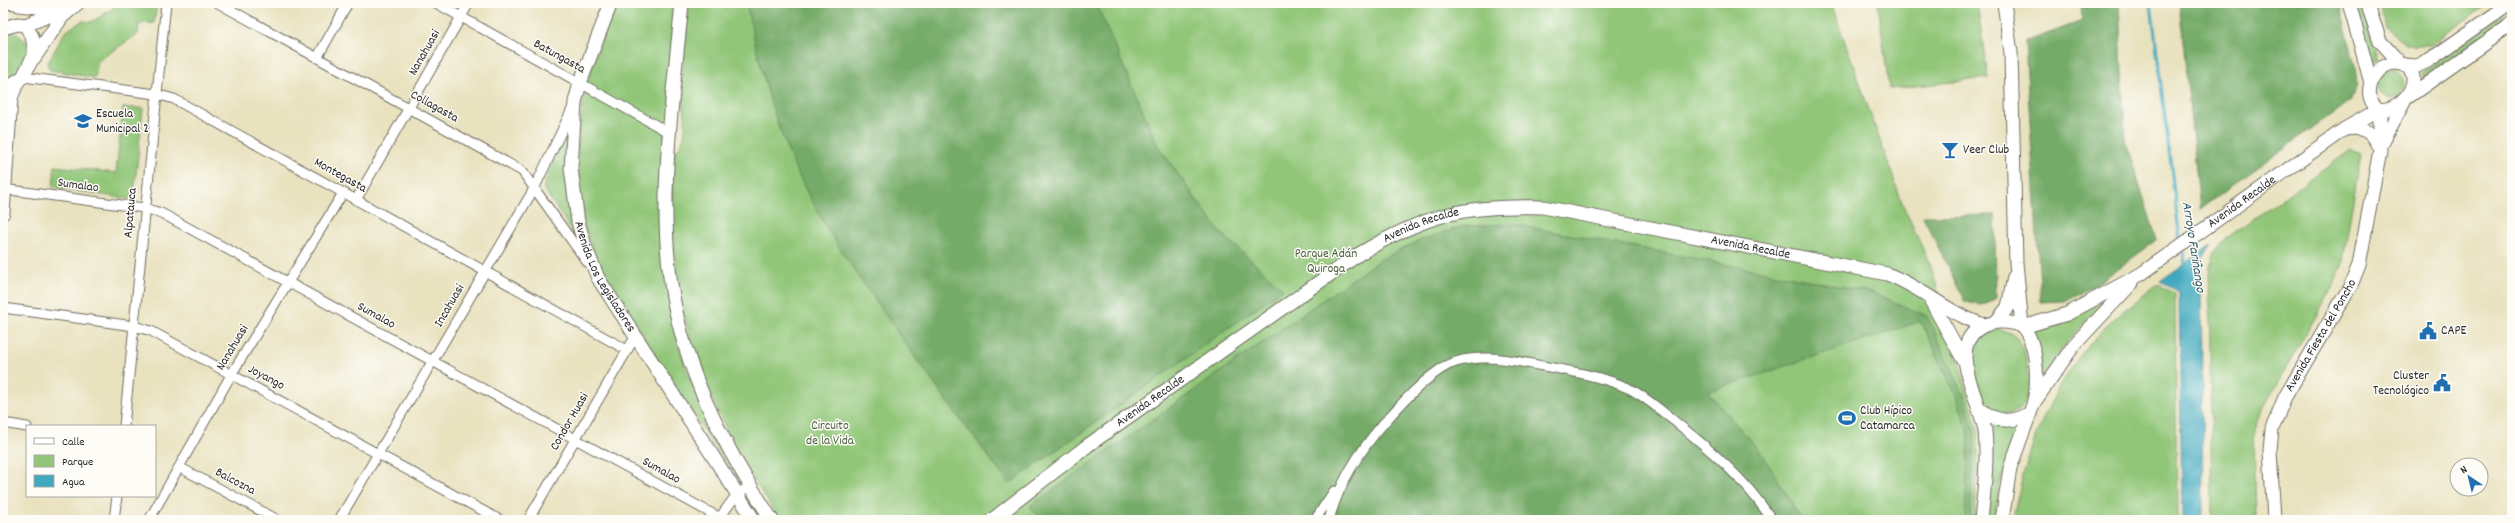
<svg xmlns="http://www.w3.org/2000/svg" width="2515" height="523" viewBox="0 0 2515 523" font-family="Dekko,sans-serif">
	<style>
		.green { fill: #91c678; stroke: #5e7852 }
		.forest { fill: #74ab68; stroke: #506b4a }
		.water { fill: #3fa9bf; stroke: #356a75 }
		.lines { fill: none; stroke-linecap: round; stroke-linejoin: round }
		.stream { stroke: #3fa9bf; stroke-width: 3 }
		.street-casing { stroke: #6e6b5f; stroke-width: 11 }
		.secondary-casing { stroke: #6e6b5f; stroke-width: 15 }
		.street { stroke: #fff; stroke-width: 9 }
		.secondary { stroke: #fff; stroke-width: 13 }
		.labels { text-anchor: middle; dominant-baseline: central; stroke-width: 3; stroke-linejoin: round; paint-order: stroke }
		.street-label { font-size: 13px; fill: #2b2b2b; stroke: #fdfcf7 }
		.poi-label { font-size: 13px; fill: #2b2b2b; stroke: #fdfcf7; text-anchor: start }
		.park-label { font-size: 13px; fill: #4f6146; stroke: #fdfcf7 }
		.water-label { font-size: 14px; font-style: italic; fill: #335d66; stroke: #fdfcf7 }
	</style>
	<rect width="100%" height="100%" fill="#fdfcf7"/>
	<filter id="ink" filterUnits="userSpaceOnUse"><feTurbulence type="fractalNoise" baseFrequency=".025" numOctaves="2"/><feDisplacementMap in="SourceGraphic" scale="8" xChannelSelector="R" yChannelSelector="G"/><feConvolveMatrix kernelMatrix="1 2 1 2 8 2 1 2 1" color-interpolation-filters="sRGB"/></filter>
	<filter id="wash" filterUnits="userSpaceOnUse"><feTurbulence type="fractalNoise" baseFrequency=".012" numOctaves="4" result="noise"/><feDisplacementMap in="SourceGraphic" scale="16" xChannelSelector="R" yChannelSelector="G"/><feGaussianBlur stdDeviation="0.9" result="paint"/><feColorMatrix in="noise" values="0 0 0 0 0 0 0 0 0 0 0 0 0 0 0 0 0 1.4 0 .05"/><feComposite in="paint" operator="in"/></filter>
	<g filter="url(#wash)">
		<rect width="100%" height="100%" fill="#e9e2bf"/>
		<path class="green" d="M121,3H157L154,23L139,24L138,34L98,61L95,78L50,70L47,64L65,32L82,21L92,22Z
			M617,3H677L669,308C683,369 706,424 738,478L736,480L616,296C603,273 589,247 583,221C574,175 576,125 588,80C595,54 607,28 617,3Z
			M689,3H1831L1903,205L1931,267L1979,432L1975,520H780C722,434 678,343 673,238C672,221 670,167 675,153C676,149 680,147 682,143C687,130 686,108 680,96Z
			M1878,3H1977L1988,78L1889,89Z
			M2355,3H2361L2379,59L2372,63Z
			M2380,3H2489L2430,45H2407L2385,27Z
			M2512,9V15L2423,78L2421,73Z
			M13,31L26,41C33,61 16,74 3,85V32Z
			M2377 84a14 14 0 1 1 28 0a14 14 0 1 1-28 0Z
			M123,108H143L134,194L128,199L53,187L55,166L116,173Z
			M567,129C566,166 566,202 576,238L544,189V185Z
			M2351,150L2361,154L2342,266L2332,288L2256,421L2254,439L2256,520H2212L2209,272L2214,253L2227,237Z
			M2158,284L2175,295L2177,520H2013C2027,443 2056,371 2115,318C2129,306 2144,295 2158,284Z
			M2107,299L2069,340L2041,379L2038,344L2033,329L2062,323Z
			M1999,329C2022,334 2026,351 2028,373C2029,382 2030,391 2027,400C2025,406 2019,410 2014,412C2007,415 1999,415 1993,411C1984,406 1982,394 1978,385C1968,360 1964,334 1999,329Z
			M1992,425L2018,427L1999,488L1995,520H1987L1993,460Z"/>
		<path class="forest" d="M746,3H1096L1158,146L1219,231L1283,289L1009,484C966,427 924,371 884,313C853,269 822,225 799,176C773,122 759,62 746,3Z
			M2081,3H2119L2125,139L2157,240L2094,286L2064,301L2041,302L2025,42L2082,21Z
			M2179,3H2339L2355,65L2357,86L2350,101L2200,209Z
			M1995,215L1996,299L1980,305L1965,302L1923,216Z
			M1513,224L1871,292L1927,316L1965,398L1975,434L1970,520H1965L1969,435L1958,400L1921,321L1708,392L1763,455L1802,520H1041L1030,506L1378,261L1423,239L1464,226Z"/>
		<path class="water" d="M2211,245L2201,261L2203,520H2182L2179,293L2160,281Z"/>
		<g class="lines">
			<path class="stream" d="M2151,3L2180,241
				M2182,249L2186,267"/>
		</g>
	</g>
	<g filter="url(#ink)">
		<g class="lines">
			<g class="street-casing">
				<path id="street" d="M218,3L522,171L587,262
					M436,3L670,133
					M3,4L19,5
					M317,58L348,3
					M23,77L156,94L174,99L627,350
					M3,189L144,208L161,213L720,518
					M356,200L469,3
					M3,308L134,326L151,331L500,520
					M3,423L27,427
					M124,426L166,3
					M179,467L278,520
					M114,520L117,496
					M149,520L231,375L343,193
					M339,520L535,187L573,107
					M528,520L635,337
					M718,520L737,494L750,486
					M1315,520L1334,491
					M1329,520C1339,483 1358,453 1383,424C1400,405 1426,376 1448,365C1474,353 1505,359 1532,364C1564,370 1598,375 1628,388C1643,395 1655,406 1668,416C1706,446 1745,478 1772,520"/>
			</g>
			<g class="secondary-casing">
				<g id="secondary">
					<path id="s1" d="M611,3L580,83L575,102L571,168L578,222L585,246L598,278L754,520"/>
					<path d="M682,3C673,99 655,212 675,307C691,385 729,454 772,520"/>
					<path d="M2004,3L2011,53L2016,263L2022,326"/>
					<path d="M2349,3L2371,83"/>
					<path d="M2367,3L2380,41L2400,63"/>
					<path d="M19,5L63,10"/>
					<path d="M25,25L67,9"/>
					<path d="M3,28L18,24L25,25L32,36L35,53L23,77L3,90"/>
					<path d="M34,58L62,17L78,3"/>
					<path d="M2393,63C2428,63 2413,108 2380,110C2360,98 2371,68 2393,63Z"/>
					<path d="M2405,65L2417,66L2428,61L2511,3"/>
					<path d="M2408,97L2512,24"/>
					<path d="M2345,129C2363,126 2372,131 2379,148"/>
					<path d="M2383,141L2404,102"/>
					<path d="M3,213L11,98L18,81"/>
					<path d="M1931,301L1963,359"/>
					<path d="M1996,322L2008,307L2014,277"/>
					<path id="s2" d="M2023,327L2067,314L2141,274L2343,130L2378,110"/>
					<path d="M2035,401L2074,345L2132,283"/>
					<path d="M1981,410C1998,423 2012,423 2030,413C2040,389 2039,346 2022,326C2008,321 1991,320 1978,329C1947,350 1981,402 1985,431C1988,461 1984,491 1981,520"/>
					<path id="s3" d="M992,520L1087,446L1359,254C1427,214 1464,205 1543,207L1887,274C1922,287 1948,314 1984,325"/>
					<path d="M2002,520L2010,468L2030,413"/>
					<path id="s4" d="M2274,520L2270,450L2272,429L2285,397L2351,285L2359,265L2380,150V110"/>
				</g>
			</g>
			<use href="#street" class="street"/>
			<use href="#secondary" class="secondary"/>
		</g>
	</g>
	<defs>
		<g id="school-bare" transform="scale(1.38)"><path d="M0-5L7-2L0 1L-7-2ZM-4 1L0 2.5L4 1V4Q0 6-4 4Z" fill="#1f6fb2" stroke="#fdfcf7" stroke-width="2.5" paint-order="stroke"/></g>
		<g id="bar-bare" transform="scale(1.38)"><path d="M-6-5H6L.8 .8V4.5H3.5V6h-7V4.5H-.8V.8Z" fill="#1f6fb2" stroke="#fdfcf7" stroke-width="2.5" paint-order="stroke"/></g>
		<g id="civic-bare" transform="scale(1.38)"><path d="M-.6-6.5H3V-4.5H.6V-3L4-1V1h2V6H-6V1h2V-1L-.6-3ZM-1.2 2.5V6h2.4V2.5Z" fill="#1f6fb2" stroke="#fdfcf7" stroke-width="2.5" paint-order="stroke"/></g>
		<g id="stadium-bare" transform="scale(1.38)"><path d="M0-5a6.5 5 0 1 0 0 10a6.5 5 0 1 0 0-10ZM-3.5-1.8h7v3.6h-7Z" fill="#1f6fb2" stroke="#fdfcf7" stroke-width="2.5" paint-order="stroke"/></g>
	</defs>
	<g fill-rule="evenodd">
		<use href="#school-bare" x="83" y="121"/>
		<use href="#bar-bare" x="1950" y="150"/>
		<use href="#civic-bare" x="2428" y="331"/>
		<use href="#civic-bare" x="2442" y="383"/>
		<use href="#stadium-bare" x="1847" y="418"/>
	</g>
	<g class="labels">
		<g class="street-label">
			<text transform="translate(425 53) rotate(-60)">Nanahuasi</text>
			<text transform="translate(559 57) rotate(29)">Batungasta</text>
			<text transform="translate(434 107) rotate(29)">Collagasta</text>
			<text transform="translate(340 176) rotate(29)">Montegasta</text>
			<text transform="translate(78 186) rotate(8)">Sumalao</text>
			<text stroke="none"><textPath href="#s2" startOffset="254">Avenida Recalde</textPath></text>
			<text transform="translate(131 213) rotate(-85)">Alpatauca</text>
			<text stroke="none"><textPath href="#s3" startOffset="522">Avenida Recalde</textPath></text>
			<text stroke="none"><textPath href="#s3" startOffset="858">Avenida Recalde</textPath></text>
			<text stroke="none"><textPath href="#s1" startOffset="287">Avenida Los Legisladores</textPath></text>
			<text transform="translate(450 306) rotate(-60)">Incahuasi</text>
			<text transform="translate(376 316) rotate(29)">Sumalao</text>
			<text stroke="none"><textPath href="#s4" startOffset="197">Avenida Fiesta del Poncho</textPath></text>
			<text transform="translate(233 348) rotate(-59)">Nanahuasi</text>
			<text transform="translate(266 378) rotate(28)">Joyango</text>
			<text stroke="none"><textPath href="#s3" startOffset="198">Avenida Recalde</textPath></text>
			<text transform="translate(570 422) rotate(-60)">Condor Huasi</text>
			<text transform="translate(661 471) rotate(29)">Sumalao</text>
			<text transform="translate(235 482) rotate(28)">Balcozna</text>
		</g>
		<g class="poi-label">
			<text x="96" y="114">Escuela<tspan x="96" dy="15">Municipal 2</tspan></text>
			<text x="1963" y="150">Veer Club</text>
			<text x="2441" y="331">CAPE</text>
			<text x="2429" y="376" text-anchor="end">Cluster<tspan x="2429" dy="15">Tecnológico</tspan></text>
			<text x="1860" y="411">Club Hípico<tspan x="1860" dy="15">Catamarca</tspan></text>
		</g>
		<g class="park-label">
			<text x="1326" y="254">Parque Adán<tspan x="1326" dy="15">Quiroga</tspan></text>
			<text x="830" y="426">Circuito<tspan x="830" dy="15">de la Vida</tspan></text>
		</g>
		<g class="water-label">
			<text transform="translate(2193 247) rotate(81)">Arroyo Fariñango</text>
		</g>
	</g>
	<rect width="2515" height="523" fill="none" stroke="#fdfcf7" stroke-width="16"/>
	<rect x="26" y="425" width="130" height="72" fill="#fdfcf7" stroke="#a9a8a5"/>
	<rect x="34" y="438" width="20" height="6" fill="#ffffff" stroke="#a9a8a5"/>
	<text x="62" y="445" font-size="12" fill="#2b2b2b">Calle</text>
	<rect x="34" y="455" width="20" height="12" fill="#91c678" stroke="#a9a8a5"/>
	<text x="62" y="465" font-size="12" fill="#2b2b2b">Parque</text>
	<rect x="34" y="475" width="20" height="12" fill="#3fa9bf" stroke="#a9a8a5"/>
	<text x="62" y="485" font-size="12" fill="#2b2b2b">Agua</text>
	<g transform="translate(2469 477) rotate(325)"><circle r="19" fill="#fdfcf7" stroke="#a9a8a5"/>
	<path d="M0-3L7 15L0 10L-7 15Z" fill="#1f6fb2"/>
	<text y="-6" font-size="11" font-weight="bold" text-anchor="middle" fill="#2b2b2b">N</text>
	</g>
</svg>
